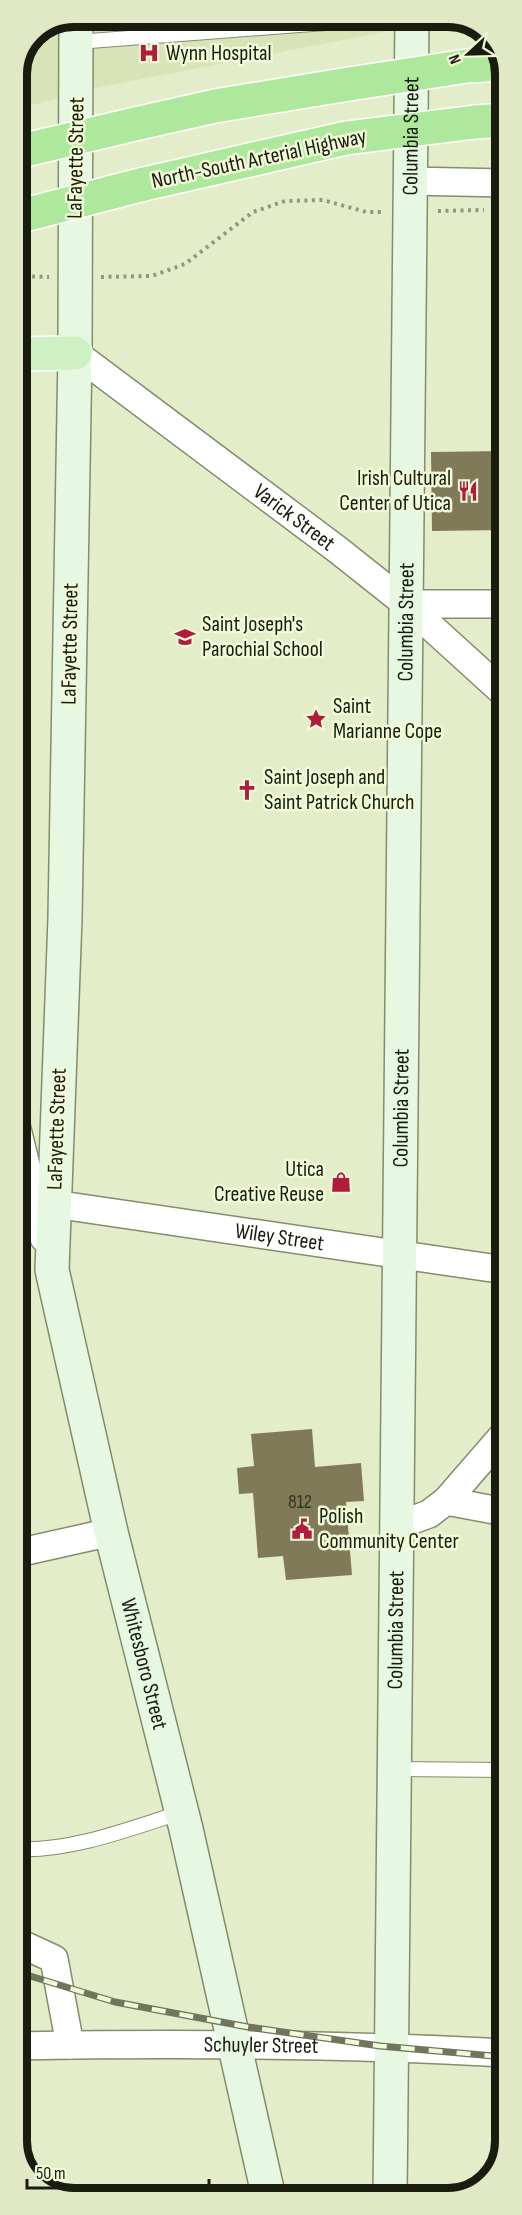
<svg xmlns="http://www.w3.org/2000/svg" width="522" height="2215" viewBox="0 0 522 2215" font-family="'Sofia Sans Condensed',sans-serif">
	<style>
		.built { fill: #d9e3b8 }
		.building { fill: #817a59 }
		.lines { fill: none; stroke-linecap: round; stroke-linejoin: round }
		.lane-casing { stroke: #848c6b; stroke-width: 16 }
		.street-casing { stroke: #848c6b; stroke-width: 30 }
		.secondary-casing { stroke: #848c6b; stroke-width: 36 }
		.primary-casing { stroke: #fff; stroke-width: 36 }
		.highway-casing { stroke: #fff; stroke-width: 36 }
		.path { stroke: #91977d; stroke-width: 4; stroke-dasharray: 3 4.5; stroke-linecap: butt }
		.lane { stroke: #fff; stroke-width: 14 }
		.street { stroke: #fff; stroke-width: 27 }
		.secondary { stroke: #e6f8e1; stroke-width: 33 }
		.primary { stroke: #cef1c4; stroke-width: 33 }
		.highway { stroke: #ade89c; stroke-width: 33 }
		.rail-casing { stroke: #70755e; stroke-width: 7 }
		.rail { stroke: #f1fad6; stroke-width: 4.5; stroke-dasharray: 14; stroke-linecap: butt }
		.highway-bridge-casing { stroke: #fff; stroke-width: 36; stroke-linecap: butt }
		.highway-bridge { stroke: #ade89c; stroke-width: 33 }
		.labels { text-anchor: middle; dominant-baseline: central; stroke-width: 5; stroke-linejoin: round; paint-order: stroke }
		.number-label { font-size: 20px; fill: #333422 }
		.poi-label { font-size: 22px; fill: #191c0f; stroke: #f1fad6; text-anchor: start }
		.street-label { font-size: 22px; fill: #191c0f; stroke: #f1fad6 }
		.rim { fill: none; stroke: #191c0f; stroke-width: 8 }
	</style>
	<rect width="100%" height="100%" fill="#e4edc9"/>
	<path class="built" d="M74,17H389V31L96,88L17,109V73L34,33Z"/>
	<path class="building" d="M505,451V530L432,531L431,452Z
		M312,1429L315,1467L361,1463L364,1501L346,1502L352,1575L286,1580L283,1556L258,1558L253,1493L239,1494L237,1468L254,1466L251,1434Z"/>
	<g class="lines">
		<g class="lane-casing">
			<path id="lane" d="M77,42L404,17
				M395,1769L505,1770
				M17,1849C70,1852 132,1828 182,1812"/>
		</g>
		<g class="street-casing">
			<g id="street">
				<path d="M410,181L505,183"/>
				<path id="s1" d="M75,353L338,550L406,604L505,694"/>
				<path d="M406,604H505"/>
				<path d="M17,1129L44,1238"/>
				<path id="s2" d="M54,1204L505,1270"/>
				<path d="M446,1501L505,1512"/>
				<path d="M396,1526L429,1514L446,1501L505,1433"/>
				<path d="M17,1553L111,1532"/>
				<path d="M17,1942L54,1959L70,2045"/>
				<path id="s3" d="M17,2046C180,2043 343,2044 505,2053"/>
			</g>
		</g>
		<g class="secondary-casing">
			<g id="secondary">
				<path id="s4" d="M76,17L75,353L65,918L52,1270L111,1532L186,1829L269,2198"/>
				<path id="s5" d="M390,2198L412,17"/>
			</g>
		</g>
		<g class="primary-casing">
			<path id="primary" d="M17,354L75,353"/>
		</g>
		<g class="highway-casing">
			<path id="highway" d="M467,66L504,64
				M475,122L504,120
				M135,124L215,106L349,84
				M140,185L346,138"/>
		</g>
		<path class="path" d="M438,211L484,210
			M17,276L49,277
			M101,277L152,276L185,264L253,212L285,201L323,200L366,212H382"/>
		<use href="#lane" class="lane"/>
		<use href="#street" class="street"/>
		<use href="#secondary" class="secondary"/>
		<use href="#primary" class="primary"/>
		<use href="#highway" class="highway"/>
		<g class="rail-casing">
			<path id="rail" d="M17,1972L115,2002L248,2027L380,2046L505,2057"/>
		</g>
		<use href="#rail" class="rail"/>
		<g class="highway-bridge-casing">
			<path id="highway-bridge" d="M349,84L467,66
				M346,138L475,122
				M17,152L135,124
				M17,217L140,185"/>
		</g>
		<use href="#highway-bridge" class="highway-bridge"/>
	</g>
	<defs>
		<g id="hospital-bare" transform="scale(1.62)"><path d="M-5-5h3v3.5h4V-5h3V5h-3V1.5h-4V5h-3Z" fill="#b01d3c" stroke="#f1fad6" stroke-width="2.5" paint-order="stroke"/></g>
		<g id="restaurant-bare" transform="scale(1.62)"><path d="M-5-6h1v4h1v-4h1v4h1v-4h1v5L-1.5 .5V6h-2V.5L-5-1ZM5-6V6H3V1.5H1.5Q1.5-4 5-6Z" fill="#b01d3c" stroke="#f1fad6" stroke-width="2.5" paint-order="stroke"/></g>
		<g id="school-bare" transform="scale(1.62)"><path d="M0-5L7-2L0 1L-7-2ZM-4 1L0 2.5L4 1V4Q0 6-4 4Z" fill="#b01d3c" stroke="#f1fad6" stroke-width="2.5" paint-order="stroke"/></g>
		<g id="sight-bare" transform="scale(1.62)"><path d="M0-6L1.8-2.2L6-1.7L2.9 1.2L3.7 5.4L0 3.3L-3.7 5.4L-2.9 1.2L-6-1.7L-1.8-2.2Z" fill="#b01d3c" stroke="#f1fad6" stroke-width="2.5" paint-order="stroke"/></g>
		<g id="church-bare" transform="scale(1.62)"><path d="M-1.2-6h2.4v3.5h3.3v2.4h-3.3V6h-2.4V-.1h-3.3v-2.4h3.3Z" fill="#b01d3c" stroke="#f1fad6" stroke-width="2.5" paint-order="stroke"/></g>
		<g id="shop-bare" transform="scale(1.62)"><path d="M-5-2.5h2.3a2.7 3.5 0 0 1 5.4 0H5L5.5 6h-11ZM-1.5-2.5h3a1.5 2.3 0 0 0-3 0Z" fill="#b01d3c" stroke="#f1fad6" stroke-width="2.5" paint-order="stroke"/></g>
		<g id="civic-bare" transform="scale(1.62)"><path d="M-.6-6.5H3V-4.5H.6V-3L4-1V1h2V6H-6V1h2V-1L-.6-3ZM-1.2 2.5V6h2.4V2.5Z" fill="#b01d3c" stroke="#f1fad6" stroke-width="2.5" paint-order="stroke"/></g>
	</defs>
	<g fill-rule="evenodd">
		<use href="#hospital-bare" x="149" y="53"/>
		<use href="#restaurant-bare" x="468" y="491"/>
		<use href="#school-bare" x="185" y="637"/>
		<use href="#sight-bare" x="316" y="719"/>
		<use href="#church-bare" x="247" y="790"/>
		<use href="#shop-bare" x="341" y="1182"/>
		<use href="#civic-bare" x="302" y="1529"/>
	</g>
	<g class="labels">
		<g class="number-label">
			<text x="300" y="1502">812</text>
		</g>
		<g class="poi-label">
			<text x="166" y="53">Wynn Hospital</text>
			<text x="451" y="478" text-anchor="end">Irish Cultural<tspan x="451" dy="25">Center of Utica</tspan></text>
			<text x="202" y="624">Saint Joseph's<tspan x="202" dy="25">Parochial School</tspan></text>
			<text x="333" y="706">Saint<tspan x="333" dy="25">Marianne Cope</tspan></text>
			<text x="264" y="777">Saint Joseph and<tspan x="264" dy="25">Saint Patrick Church</tspan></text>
			<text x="324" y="1169" text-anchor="end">Utica<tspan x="324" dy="25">Creative Reuse</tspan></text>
			<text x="319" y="1516">Polish<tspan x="319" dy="25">Community Center</tspan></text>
		</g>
		<g class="street-label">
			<text stroke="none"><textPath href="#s5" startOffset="2062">Columbia Street</textPath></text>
			<text transform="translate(76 158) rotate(-89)">LaFayette Street</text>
			<text transform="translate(259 159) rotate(-12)">North-South Arterial Highway</text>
			<text stroke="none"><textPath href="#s1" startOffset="274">Varick Street</textPath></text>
			<text stroke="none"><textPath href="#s5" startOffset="1576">Columbia Street</textPath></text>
			<text transform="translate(70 644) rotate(-89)">LaFayette Street</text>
			<text stroke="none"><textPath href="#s5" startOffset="1090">Columbia Street</textPath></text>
			<text transform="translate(57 1129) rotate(-88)">LaFayette Street</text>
			<text stroke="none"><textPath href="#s2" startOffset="228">Wiley Street</textPath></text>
			<text stroke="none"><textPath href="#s5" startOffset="568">Columbia Street</textPath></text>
			<text stroke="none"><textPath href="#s4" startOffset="1658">Whitesboro Street</textPath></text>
			<text stroke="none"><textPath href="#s3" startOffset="244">Schuyler Street</textPath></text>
		</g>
	</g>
	<path d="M0 0H522V2215H0ZM74 27H448A47 47 0 0 1 495 74V2141A47 47 0 0 1 448 2188H74A47 47 0 0 1 27 2141V74A47 47 0 0 1 74 27Z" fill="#e0e8c6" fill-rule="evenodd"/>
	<path class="rim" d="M74 27H448A47 47 0 0 1 495 74V2141A47 47 0 0 1 448 2188H74A47 47 0 0 1 27 2141V74A47 47 0 0 1 74 27Z"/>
	<g transform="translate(468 54) rotate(248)" stroke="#f1fad6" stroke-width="4.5" paint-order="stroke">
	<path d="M0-4.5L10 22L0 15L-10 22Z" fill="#191c0f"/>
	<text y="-9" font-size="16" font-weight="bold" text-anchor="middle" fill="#191c0f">N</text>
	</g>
	<path d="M27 2179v9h182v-9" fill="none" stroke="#191c0f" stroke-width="3"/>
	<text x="36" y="2179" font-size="18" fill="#191c0f" stroke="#f1fad6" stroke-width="4.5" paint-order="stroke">50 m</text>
</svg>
